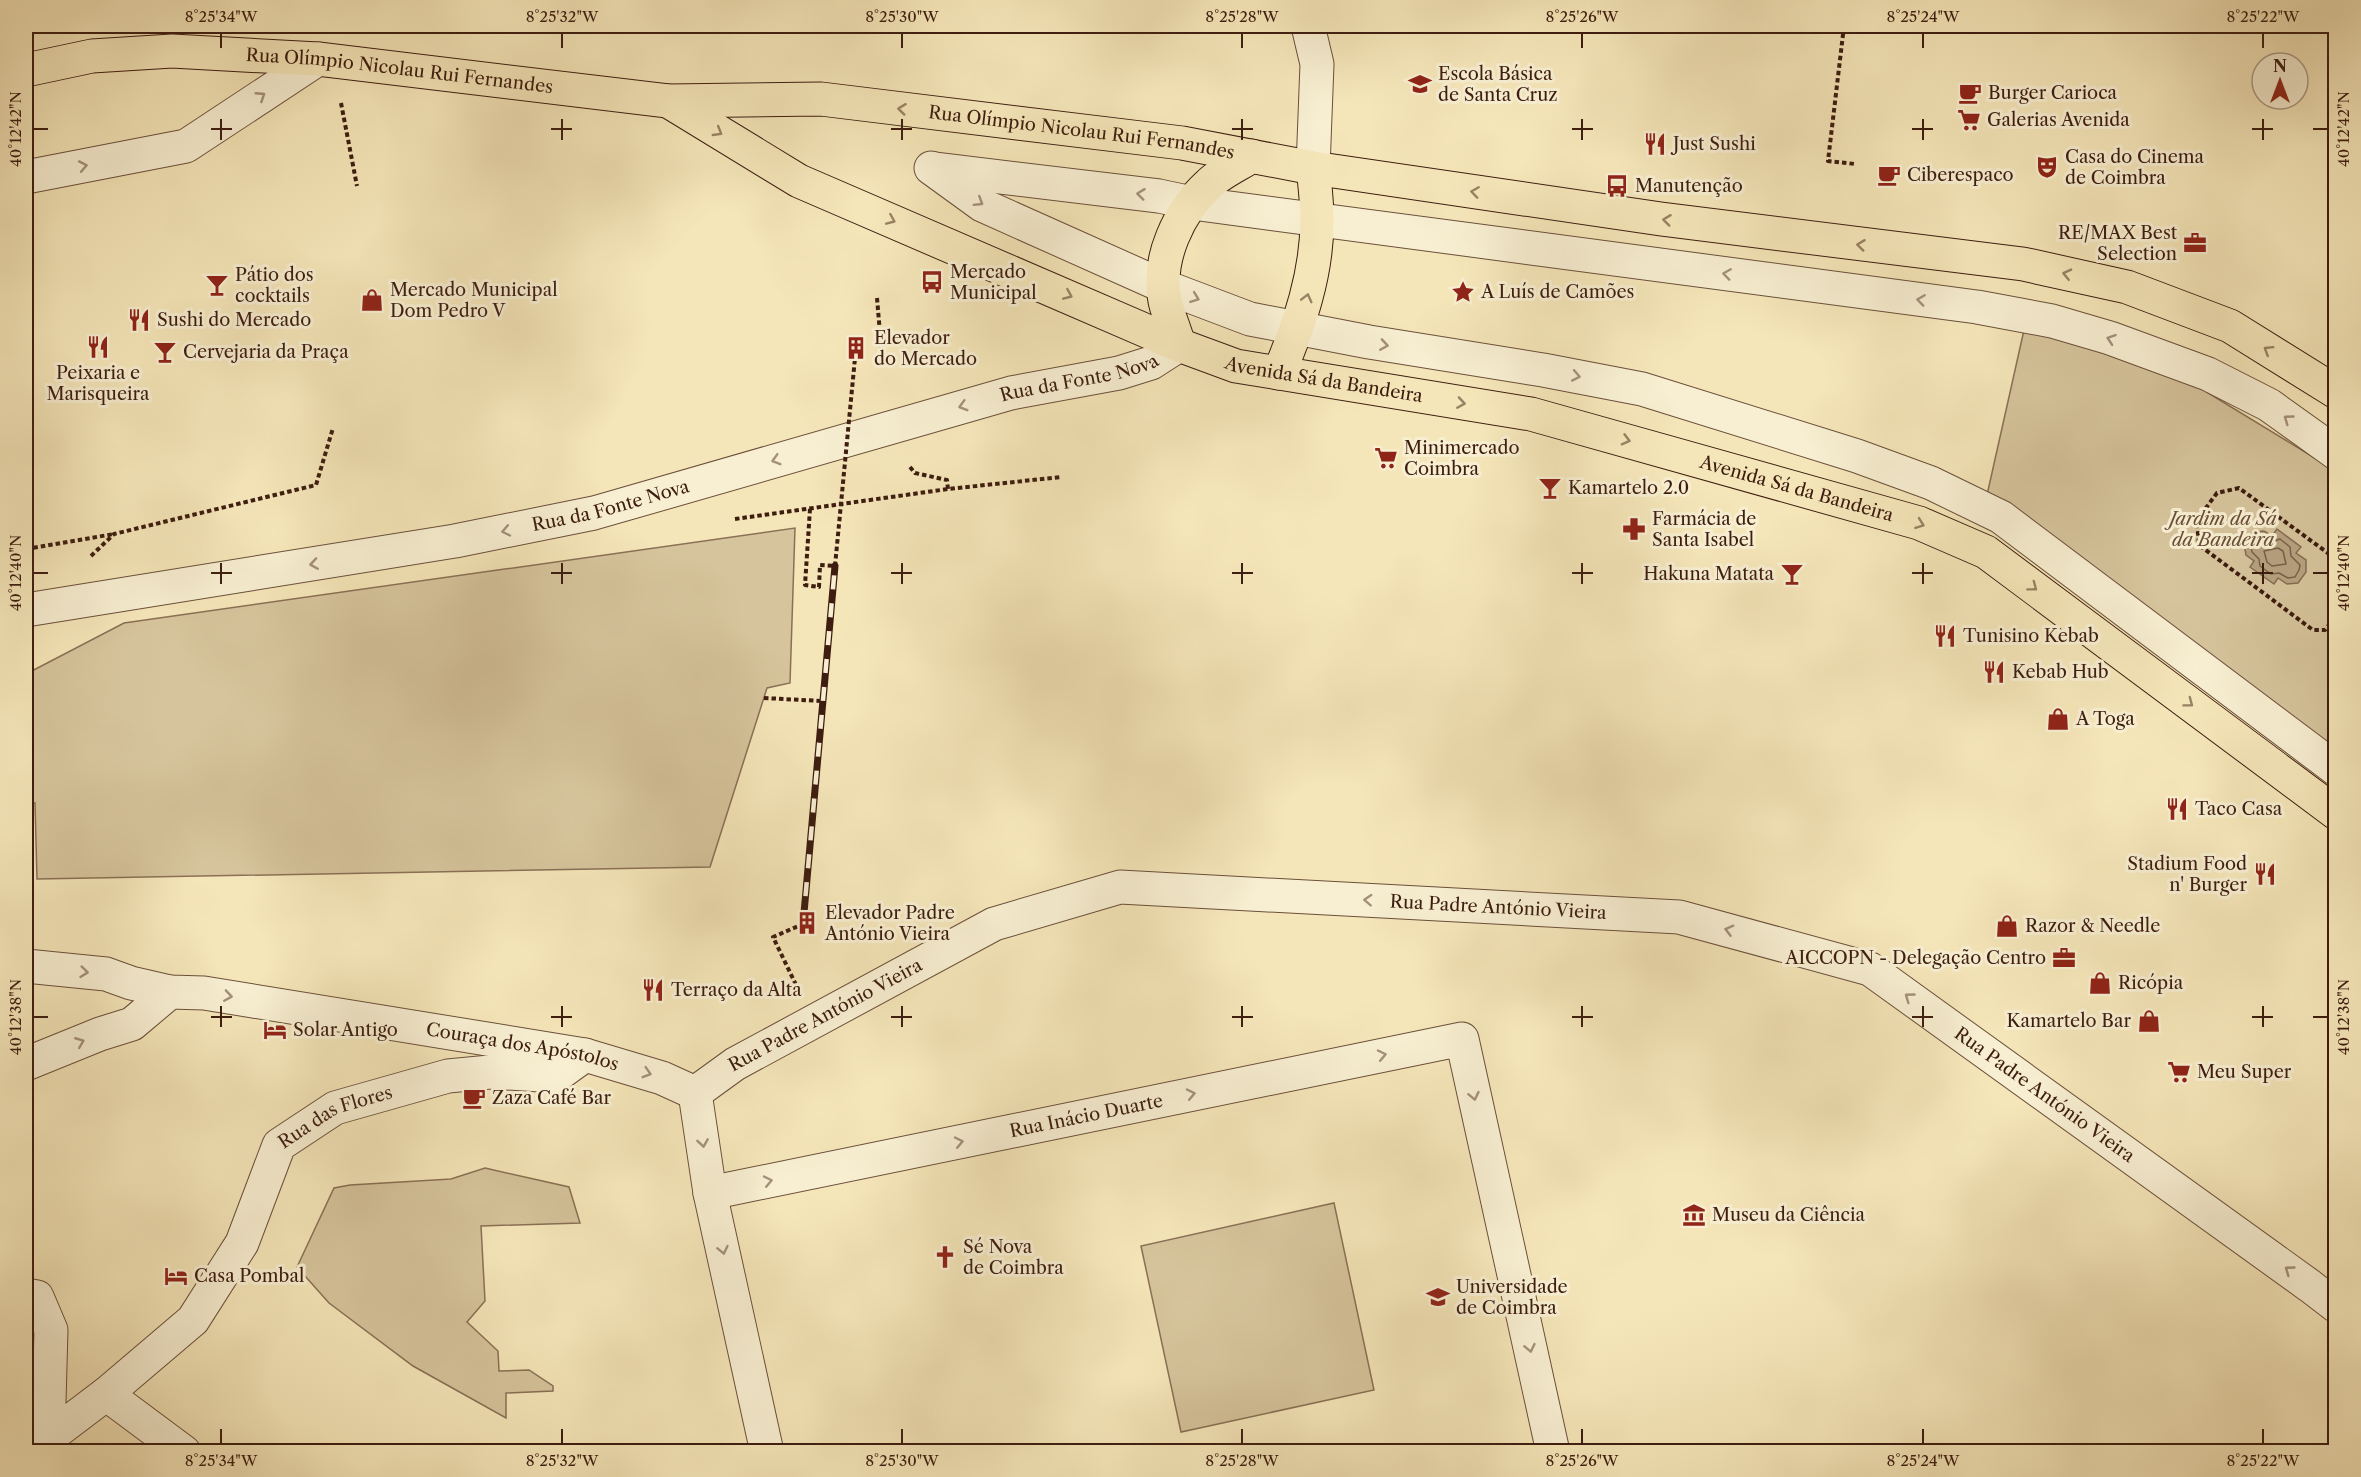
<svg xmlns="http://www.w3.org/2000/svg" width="2361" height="1477" viewBox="0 0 2361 1477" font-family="'Libre Caslon Text',serif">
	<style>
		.green { fill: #d6c49c; stroke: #8a7056; stroke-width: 1.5 }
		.water { fill: #b6a280; stroke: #866d53; stroke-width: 1.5 }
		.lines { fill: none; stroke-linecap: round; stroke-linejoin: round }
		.shore { stroke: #7a6048; stroke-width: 1.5 }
		.minor-casing { stroke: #6b4f3a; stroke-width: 35 }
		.major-casing { stroke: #3d1d10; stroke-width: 35 }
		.path { stroke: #3d1d10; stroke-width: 4; stroke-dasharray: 4.5 3; stroke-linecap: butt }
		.minor { stroke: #f8efd2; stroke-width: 33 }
		.major { stroke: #f5e6b9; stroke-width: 33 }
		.rail-casing { stroke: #3d1d10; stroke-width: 7 }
		.rail { stroke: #f8efd2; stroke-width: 4.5; stroke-dasharray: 14; stroke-linecap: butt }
		.path-bridge { stroke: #3d1d10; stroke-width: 4; stroke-dasharray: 4.5 3; stroke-linecap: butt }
		.oneway { stroke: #a4907b }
		.oneway2 { stroke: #998264 }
		.ticks { fill: none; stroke: #3d1d10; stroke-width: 2 }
		.labels { text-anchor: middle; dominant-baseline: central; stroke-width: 6; stroke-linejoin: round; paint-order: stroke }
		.street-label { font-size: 18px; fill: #3d1d10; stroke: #f8efd2 }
		.poi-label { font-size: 18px; fill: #3d1d10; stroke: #f8efd2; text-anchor: start }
		.park-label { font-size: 18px; font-style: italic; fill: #6b4f3a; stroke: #f8efd2 }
		.neatline { fill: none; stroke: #3d1d10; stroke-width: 2 }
		.ticks-label { font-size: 15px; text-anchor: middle; fill: #3d1d10 }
	</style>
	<rect width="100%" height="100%" fill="#f5e6b9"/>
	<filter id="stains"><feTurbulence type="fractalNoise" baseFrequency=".00333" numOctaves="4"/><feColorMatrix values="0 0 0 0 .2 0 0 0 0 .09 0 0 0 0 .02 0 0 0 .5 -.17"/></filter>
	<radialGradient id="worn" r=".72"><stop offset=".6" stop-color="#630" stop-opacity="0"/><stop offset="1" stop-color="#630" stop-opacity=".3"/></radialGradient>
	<path class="green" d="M2024,330L2107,351L2200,388L2336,471L2335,751L1987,495Z
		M795,528L790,683L767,688L710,867L37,879L35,803L26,805V674L124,623Z
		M485,1168L569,1187L580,1223L481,1226L485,1301L467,1322L498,1351L499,1371L529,1370L553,1386V1391L506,1393V1418L413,1366L329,1303L297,1267L334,1188L350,1185L451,1179Z
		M1334,1203L1374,1390L1181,1432L1141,1246Z"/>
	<path class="water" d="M2277,529L2301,547L2296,553L2306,560V572L2298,583L2287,584L2278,578L2274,584L2250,567L2254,561L2246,555L2244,544L2253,532L2264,531L2272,536Z"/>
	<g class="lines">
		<path class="shore" d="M2258,537L2271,542L2280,539L2290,547L2291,556L2300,565L2299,570L2295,577L2288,578L2279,573L2271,574L2260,566L2259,559L2252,552L2251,547Z
			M2278,548L2283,551L2286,564L2272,566L2267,562L2264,551Z"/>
		<g class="minor-casing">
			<g id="minor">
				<path d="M1308,26L1317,64L1313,168"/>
				<path d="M931,168L982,205L1163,286L1250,319L1369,342L1543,370L1642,389L1857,456L1931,483L2001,517L2336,769"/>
				<path d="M934,169L1159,196L1192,203L1977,307L2052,321L2110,338L2208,374L2269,405L2336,453"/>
				<path d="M26,177L186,146L318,59"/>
				<path id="s1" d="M26,610L455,541L594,513L1011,393L1119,373L1151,363L1179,345"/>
				<path id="s2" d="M26,966L106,974L131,983L170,992L204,993L585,1055L662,1078L695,1093"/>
				<path d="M26,1064L100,1034L132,1024L170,992"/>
				<path id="s3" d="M695,1093L735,1064L994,924L1120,887L1679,917L1870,969L2310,1286L2336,1306"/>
				<path d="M695,1093L710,1193L767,1452"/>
				<path id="s4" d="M710,1193L1462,1039L1553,1452"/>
				<path id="s5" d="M26,1295L37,1297L51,1330L48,1438L106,1394L193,1320L242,1243L279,1145L335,1108L448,1076L490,1072L556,1076L585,1055"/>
				<path d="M106,1394L184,1452"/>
			</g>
		</g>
		<g class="major-casing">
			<g id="major">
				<path id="s6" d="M26,70L92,56L172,51L318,59L668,101L821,99L1182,143L1313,168L1661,219L2023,264L2127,287L2230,326L2336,392"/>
				<path id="s7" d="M668,101L799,181L1179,345L1236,366L1531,414L1919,523L1986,552L2336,813"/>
				<path d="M1179,345C1175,330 1168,315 1165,301C1156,260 1179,211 1209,184C1220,173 1238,165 1252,156"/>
				<path d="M1279,373C1300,323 1317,274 1317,220C1317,203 1315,185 1313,168"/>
			</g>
		</g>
		<path class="path" d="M1844,26L1828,161L1855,164
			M341,103L357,186
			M877,298L882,357
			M910,467L915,473L947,480L948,489
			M810,509L805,585L819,587L820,565L835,566
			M735,519L948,489L1061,477
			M26,549L114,534
			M91,556L114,534L316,485L333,428
			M2336,559L2239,488L2217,493L2197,520L2199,545L2313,630H2325L2336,616
			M764,698L822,701
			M796,985L773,937L803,924"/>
		<use href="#minor" class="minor"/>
		<use href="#major" class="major"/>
		<g class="rail-casing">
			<path id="rail" d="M803,924L835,566"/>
		</g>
		<use href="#rail" class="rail"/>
		<path class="path-bridge" d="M835,566L855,358"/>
	</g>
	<defs><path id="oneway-chevron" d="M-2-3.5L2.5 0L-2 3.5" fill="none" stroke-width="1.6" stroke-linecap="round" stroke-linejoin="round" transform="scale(1.5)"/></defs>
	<g class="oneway">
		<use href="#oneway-chevron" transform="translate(261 96) rotate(-33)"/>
		<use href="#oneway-chevron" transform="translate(83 166) rotate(-11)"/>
		<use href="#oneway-chevron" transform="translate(1141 194) rotate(-173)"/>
		<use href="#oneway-chevron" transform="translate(979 202) rotate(32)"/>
		<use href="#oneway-chevron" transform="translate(1727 274) rotate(-172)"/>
		<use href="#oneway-chevron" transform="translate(1195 298) rotate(21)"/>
		<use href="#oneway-chevron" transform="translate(1921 300) rotate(-172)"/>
		<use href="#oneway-chevron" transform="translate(2111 339) rotate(-161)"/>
		<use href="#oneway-chevron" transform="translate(1384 345) rotate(9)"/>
		<use href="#oneway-chevron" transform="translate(1576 376) rotate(11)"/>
		<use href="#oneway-chevron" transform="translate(963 406) rotate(164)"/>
		<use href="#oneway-chevron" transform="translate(2288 419) rotate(-144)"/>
		<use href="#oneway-chevron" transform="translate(776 460) rotate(164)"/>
		<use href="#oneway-chevron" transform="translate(506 531) rotate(168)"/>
		<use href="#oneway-chevron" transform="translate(314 564) rotate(171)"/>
		<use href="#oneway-chevron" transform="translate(1368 900) rotate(-177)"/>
		<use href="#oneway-chevron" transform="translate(1729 930) rotate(-165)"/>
		<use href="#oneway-chevron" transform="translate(84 972) rotate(6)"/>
		<use href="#oneway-chevron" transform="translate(228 996) rotate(9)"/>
		<use href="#oneway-chevron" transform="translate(1909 997) rotate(-144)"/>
		<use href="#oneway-chevron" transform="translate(80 1042) rotate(-22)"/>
		<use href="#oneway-chevron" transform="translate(1382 1055) rotate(-12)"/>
		<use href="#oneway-chevron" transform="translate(647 1073) rotate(17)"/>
		<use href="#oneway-chevron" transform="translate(1191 1094) rotate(-12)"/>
		<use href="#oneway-chevron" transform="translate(1474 1096) rotate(78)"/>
		<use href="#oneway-chevron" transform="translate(959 1142) rotate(-12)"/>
		<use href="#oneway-chevron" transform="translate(703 1143) rotate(81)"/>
		<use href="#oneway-chevron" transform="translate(768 1181) rotate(-12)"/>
		<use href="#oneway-chevron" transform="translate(723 1250) rotate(78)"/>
		<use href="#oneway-chevron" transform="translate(2289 1270) rotate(-144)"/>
		<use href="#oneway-chevron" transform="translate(1530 1348) rotate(78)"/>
	</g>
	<g class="oneway2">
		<use href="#oneway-chevron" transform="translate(902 109) rotate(-173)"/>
		<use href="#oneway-chevron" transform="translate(718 132) rotate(31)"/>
		<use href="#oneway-chevron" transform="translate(1475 192) rotate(-172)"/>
		<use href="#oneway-chevron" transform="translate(891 220) rotate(23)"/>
		<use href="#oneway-chevron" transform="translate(1667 220) rotate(-173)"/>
		<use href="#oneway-chevron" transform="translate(1861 245) rotate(-173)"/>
		<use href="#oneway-chevron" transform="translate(2067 274) rotate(-167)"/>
		<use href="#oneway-chevron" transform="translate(1068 295) rotate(23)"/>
		<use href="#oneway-chevron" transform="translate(1307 298) rotate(-76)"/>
		<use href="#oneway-chevron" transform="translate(2268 350) rotate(-148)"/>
		<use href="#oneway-chevron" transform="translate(1461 403) rotate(9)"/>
		<use href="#oneway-chevron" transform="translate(1626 440) rotate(15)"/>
		<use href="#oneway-chevron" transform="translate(1920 524) rotate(20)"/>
		<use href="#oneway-chevron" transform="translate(2033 587) rotate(37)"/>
		<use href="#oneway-chevron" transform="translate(2189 703) rotate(37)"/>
	</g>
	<path class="ticks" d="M221,33V48M562,33V48M902,33V48M1242,33V48M1582,33V48M1923,33V48M2263,33V48M221,119V140M562,119V140M902,119V140M1242,119V140M1582,119V140M1923,119V140M2263,119V140M33,129H48M211,129H232M551,129H572M891,129H912M1232,129H1253M1572,129H1593M1912,129H1933M2252,129H2273M2313,129H2328M221,563V584M562,563V584M902,563V584M1242,563V584M1582,563V584M1923,563V584M2263,563V584M33,573H48M211,573H232M551,573H572M891,573H912M1232,573H1253M1572,573H1593M1912,573H1933M2252,573H2273M2313,573H2328M221,1006V1027M562,1006V1027M902,1006V1027M1242,1006V1027M1582,1006V1027M1923,1006V1027M2263,1006V1027M33,1017H48M211,1017H232M551,1017H572M891,1017H912M1232,1017H1253M1572,1017H1593M1912,1017H1933M2252,1017H2273M2313,1017H2328M221,1429V1444M562,1429V1444M902,1429V1444M1242,1429V1444M1582,1429V1444M1923,1429V1444M2263,1429V1444"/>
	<defs>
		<g id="school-bare" transform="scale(1.8)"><path d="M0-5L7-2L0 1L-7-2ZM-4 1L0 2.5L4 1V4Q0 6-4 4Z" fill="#8f2418" stroke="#f8efd2" stroke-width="2.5" paint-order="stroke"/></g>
		<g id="cafe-bare" transform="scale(1.8)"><path d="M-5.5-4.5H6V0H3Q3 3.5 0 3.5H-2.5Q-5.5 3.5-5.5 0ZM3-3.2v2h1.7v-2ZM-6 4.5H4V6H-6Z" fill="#8f2418" stroke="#f8efd2" stroke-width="2.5" paint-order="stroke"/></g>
		<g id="supermarket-bare" transform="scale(1.8)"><path d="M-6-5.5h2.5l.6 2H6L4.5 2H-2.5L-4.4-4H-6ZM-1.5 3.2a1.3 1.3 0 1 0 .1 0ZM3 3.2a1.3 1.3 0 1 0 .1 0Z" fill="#8f2418" stroke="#f8efd2" stroke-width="2.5" paint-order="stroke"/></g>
		<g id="restaurant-bare" transform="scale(1.8)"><path d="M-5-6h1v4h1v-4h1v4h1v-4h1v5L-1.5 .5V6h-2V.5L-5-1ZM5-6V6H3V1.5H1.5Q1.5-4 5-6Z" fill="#8f2418" stroke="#f8efd2" stroke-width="2.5" paint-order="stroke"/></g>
		<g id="theatre-bare" transform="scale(1.8)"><path d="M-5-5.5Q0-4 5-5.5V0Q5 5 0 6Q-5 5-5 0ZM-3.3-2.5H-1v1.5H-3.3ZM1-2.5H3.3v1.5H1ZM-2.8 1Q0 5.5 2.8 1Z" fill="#8f2418" stroke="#f8efd2" stroke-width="2.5" paint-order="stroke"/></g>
		<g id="bus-bare" transform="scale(1.8)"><path d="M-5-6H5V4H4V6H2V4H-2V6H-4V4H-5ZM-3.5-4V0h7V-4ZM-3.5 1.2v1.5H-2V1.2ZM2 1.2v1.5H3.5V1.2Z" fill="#8f2418" stroke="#f8efd2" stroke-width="2.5" paint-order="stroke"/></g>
		<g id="office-bare" transform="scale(1.8)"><path d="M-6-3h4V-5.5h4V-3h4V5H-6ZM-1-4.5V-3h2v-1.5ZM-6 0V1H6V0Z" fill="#8f2418" stroke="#f8efd2" stroke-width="2.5" paint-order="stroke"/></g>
		<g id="bar-bare" transform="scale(1.8)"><path d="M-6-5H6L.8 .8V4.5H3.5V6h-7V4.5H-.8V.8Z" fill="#8f2418" stroke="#f8efd2" stroke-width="2.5" paint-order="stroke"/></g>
		<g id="sight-bare" transform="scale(1.8)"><path d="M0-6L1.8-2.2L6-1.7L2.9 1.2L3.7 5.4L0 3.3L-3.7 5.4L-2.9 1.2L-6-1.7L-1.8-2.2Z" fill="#8f2418" stroke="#f8efd2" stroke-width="2.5" paint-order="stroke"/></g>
		<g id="shop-bare" transform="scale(1.8)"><path d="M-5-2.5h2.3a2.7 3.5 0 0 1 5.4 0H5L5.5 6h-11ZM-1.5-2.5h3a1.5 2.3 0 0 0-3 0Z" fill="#8f2418" stroke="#f8efd2" stroke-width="2.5" paint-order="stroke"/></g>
		<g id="building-bare" transform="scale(1.8)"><path d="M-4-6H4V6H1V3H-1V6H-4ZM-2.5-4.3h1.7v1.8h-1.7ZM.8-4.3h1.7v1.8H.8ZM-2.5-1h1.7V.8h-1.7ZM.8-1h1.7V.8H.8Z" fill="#8f2418" stroke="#f8efd2" stroke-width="2.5" paint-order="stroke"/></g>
		<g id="pharmacy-bare" transform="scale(1.8)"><path d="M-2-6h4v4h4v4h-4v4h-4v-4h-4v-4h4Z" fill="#8f2418" stroke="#f8efd2" stroke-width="2.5" paint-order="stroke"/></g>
		<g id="hotel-bare" transform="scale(1.8)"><path d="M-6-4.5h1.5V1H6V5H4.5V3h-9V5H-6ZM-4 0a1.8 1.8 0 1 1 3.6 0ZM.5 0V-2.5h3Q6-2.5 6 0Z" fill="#8f2418" stroke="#f8efd2" stroke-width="2.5" paint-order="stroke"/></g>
		<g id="museum-bare" transform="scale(1.8)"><path d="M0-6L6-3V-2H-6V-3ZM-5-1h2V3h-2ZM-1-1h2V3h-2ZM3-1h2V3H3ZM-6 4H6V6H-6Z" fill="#8f2418" stroke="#f8efd2" stroke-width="2.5" paint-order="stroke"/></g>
		<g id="church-bare" transform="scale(1.8)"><path d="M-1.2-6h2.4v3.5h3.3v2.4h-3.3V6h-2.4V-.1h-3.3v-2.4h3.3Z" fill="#8f2418" stroke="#f8efd2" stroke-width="2.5" paint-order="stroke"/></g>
		<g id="university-bare" transform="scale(1.8)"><path d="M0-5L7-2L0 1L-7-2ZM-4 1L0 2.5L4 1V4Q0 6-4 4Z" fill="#8f2418" stroke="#f8efd2" stroke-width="2.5" paint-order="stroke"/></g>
	</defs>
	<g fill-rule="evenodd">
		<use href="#school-bare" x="1420" y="84"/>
		<use href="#cafe-bare" x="1970" y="93"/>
		<use href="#supermarket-bare" x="1969" y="120"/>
		<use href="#restaurant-bare" x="1655" y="144"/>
		<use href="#theatre-bare" x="2047" y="167"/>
		<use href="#cafe-bare" x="1889" y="175"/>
		<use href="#bus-bare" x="1617" y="186"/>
		<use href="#office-bare" x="2195" y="243"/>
		<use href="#bus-bare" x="932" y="282"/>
		<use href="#bar-bare" x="217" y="285"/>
		<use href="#sight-bare" x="1463" y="292"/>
		<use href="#shop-bare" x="372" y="300"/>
		<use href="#restaurant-bare" x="139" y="320"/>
		<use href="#restaurant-bare" x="98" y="347"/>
		<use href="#building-bare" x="856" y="348"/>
		<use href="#bar-bare" x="165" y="352"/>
		<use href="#supermarket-bare" x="1386" y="458"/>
		<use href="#bar-bare" x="1550" y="488"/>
		<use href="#pharmacy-bare" x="1634" y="529"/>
		<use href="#bar-bare" x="1792" y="574"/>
		<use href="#restaurant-bare" x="1945" y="636"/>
		<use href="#restaurant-bare" x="1994" y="672"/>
		<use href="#shop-bare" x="2058" y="719"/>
		<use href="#restaurant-bare" x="2177" y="809"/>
		<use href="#restaurant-bare" x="2265" y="874"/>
		<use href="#building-bare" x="807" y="923"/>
		<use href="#shop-bare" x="2007" y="926"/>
		<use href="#office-bare" x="2064" y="958"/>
		<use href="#shop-bare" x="2100" y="983"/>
		<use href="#restaurant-bare" x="653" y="990"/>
		<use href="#shop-bare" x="2149" y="1021"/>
		<use href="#hotel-bare" x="275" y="1030"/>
		<use href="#supermarket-bare" x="2179" y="1072"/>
		<use href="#cafe-bare" x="474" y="1098"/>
		<use href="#museum-bare" x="1694" y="1215"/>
		<use href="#church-bare" x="945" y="1257"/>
		<use href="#hotel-bare" x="176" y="1276"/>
		<use href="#university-bare" x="1438" y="1297"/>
	</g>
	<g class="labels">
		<g class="street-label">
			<text stroke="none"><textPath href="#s6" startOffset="376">Rua Olímpio Nicolau Rui Fernandes</textPath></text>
			<text stroke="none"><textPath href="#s6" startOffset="1062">Rua Olímpio Nicolau Rui Fernandes</textPath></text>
			<text stroke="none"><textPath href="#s1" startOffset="1080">Rua da Fonte Nova</textPath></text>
			<text stroke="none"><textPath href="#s7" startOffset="717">Avenida Sá da Bandeira</textPath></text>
			<text stroke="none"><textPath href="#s7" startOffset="1203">Avenida Sá da Bandeira</textPath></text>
			<text stroke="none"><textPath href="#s1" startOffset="594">Rua da Fonte Nova</textPath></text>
			<text stroke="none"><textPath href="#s3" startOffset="854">Rua Padre António Vieira</textPath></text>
			<text stroke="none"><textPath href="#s3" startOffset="152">Rua Padre António Vieira</textPath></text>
			<text stroke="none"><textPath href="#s2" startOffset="504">Couraça dos Apóstolos</textPath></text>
			<text stroke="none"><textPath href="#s3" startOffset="1448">Rua Padre António Vieira</textPath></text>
			<text stroke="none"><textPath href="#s4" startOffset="384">Rua Inácio Duarte</textPath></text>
			<text stroke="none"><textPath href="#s5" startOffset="602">Rua das Flores</textPath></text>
		</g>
		<g class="poi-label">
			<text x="1438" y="74">Escola Básica<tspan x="1438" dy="21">de Santa Cruz</tspan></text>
			<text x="1988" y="93">Burger Carioca</text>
			<text x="1987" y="120">Galerias Avenida</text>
			<text x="1673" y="144">Just Sushi</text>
			<text x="2065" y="157">Casa do Cinema<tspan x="2065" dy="21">de Coimbra</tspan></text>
			<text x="1907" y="175">Ciberespaco</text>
			<text x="1635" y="186">Manutenção</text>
			<text x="2177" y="233" text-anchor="end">RE/MAX Best<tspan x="2177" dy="21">Selection</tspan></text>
			<text x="950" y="272">Mercado<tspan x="950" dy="21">Municipal</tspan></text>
			<text x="235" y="275">Pátio dos<tspan x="235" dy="21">cocktails</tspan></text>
			<text x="390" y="290">Mercado Municipal<tspan x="390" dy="21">Dom Pedro V</tspan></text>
			<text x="1481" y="292">A Luís de Camões</text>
			<text x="157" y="320">Sushi do Mercado</text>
			<text x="874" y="338">Elevador<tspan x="874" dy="21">do Mercado</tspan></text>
			<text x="183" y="352">Cervejaria da Praça</text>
			<text x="98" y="373" text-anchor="middle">Peixaria e<tspan x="98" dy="21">Marisqueira</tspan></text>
			<text x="1404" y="448">Minimercado<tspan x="1404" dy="21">Coimbra</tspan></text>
			<text x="1568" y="488">Kamartelo 2.0</text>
			<text x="1652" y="519">Farmácia de<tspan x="1652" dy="21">Santa Isabel</tspan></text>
			<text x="1774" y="574" text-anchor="end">Hakuna Matata</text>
			<text x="1963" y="636">Tunisino Kebab</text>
			<text x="2012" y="672">Kebab Hub</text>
			<text x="2076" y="719">A Toga</text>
			<text x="2195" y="809">Taco Casa</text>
			<text x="2247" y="864" text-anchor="end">Stadium Food<tspan x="2247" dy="21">n' Burger</tspan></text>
			<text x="825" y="913">Elevador Padre<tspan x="825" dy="21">António Vieira</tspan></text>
			<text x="2025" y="926">Razor &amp; Needle</text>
			<text x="2046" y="958" text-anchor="end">AICCOPN - Delegação Centro</text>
			<text x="2118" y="983">Ricópia</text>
			<text x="671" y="990">Terraço da Alta</text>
			<text x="2131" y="1021" text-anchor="end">Kamartelo Bar</text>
			<text x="293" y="1030">Solar Antigo</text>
			<text x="2197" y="1072">Meu Super</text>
			<text x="492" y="1098">Zaza Café Bar</text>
			<text x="1712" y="1215">Museu da Ciência</text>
			<text x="963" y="1247">Sé Nova<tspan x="963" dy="21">de Coimbra</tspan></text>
			<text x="194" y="1276">Casa Pombal</text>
			<text x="1456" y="1287">Universidade<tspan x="1456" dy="21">de Coimbra</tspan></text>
		</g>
		<g class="park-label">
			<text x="2223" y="519">Jardim da Sá<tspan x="2223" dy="21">da Bandeira</tspan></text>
		</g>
	</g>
	<rect width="2361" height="1477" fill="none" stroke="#f5e6b9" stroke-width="66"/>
	<g transform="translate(2280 81)"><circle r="28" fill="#f8efd2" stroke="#ad9b84" stroke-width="1.5"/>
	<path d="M0-4.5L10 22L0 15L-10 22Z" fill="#8f2418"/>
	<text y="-9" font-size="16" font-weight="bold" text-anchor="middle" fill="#3d1d10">N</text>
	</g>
	<rect x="33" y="33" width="2295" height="1411" class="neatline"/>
	<g class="ticks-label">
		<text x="221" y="22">8°25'34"W</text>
		<text x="562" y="22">8°25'32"W</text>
		<text x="902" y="22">8°25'30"W</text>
		<text x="1242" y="22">8°25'28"W</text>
		<text x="1582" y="22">8°25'26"W</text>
		<text x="1923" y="22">8°25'24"W</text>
		<text x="2263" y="22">8°25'22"W</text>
		<text transform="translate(16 129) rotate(-90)" y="5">40°12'42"N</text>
		<text transform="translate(2344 129) rotate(-90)" y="5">40°12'42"N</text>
		<text transform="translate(16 573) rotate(-90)" y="5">40°12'40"N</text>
		<text transform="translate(2344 573) rotate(-90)" y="5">40°12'40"N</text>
		<text transform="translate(16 1017) rotate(-90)" y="5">40°12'38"N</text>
		<text transform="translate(2344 1017) rotate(-90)" y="5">40°12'38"N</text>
		<text x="221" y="1466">8°25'34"W</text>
		<text x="562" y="1466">8°25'32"W</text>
		<text x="902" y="1466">8°25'30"W</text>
		<text x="1242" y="1466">8°25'28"W</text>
		<text x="1582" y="1466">8°25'26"W</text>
		<text x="1923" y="1466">8°25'24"W</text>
		<text x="2263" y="1466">8°25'22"W</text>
	</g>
	<rect width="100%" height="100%" filter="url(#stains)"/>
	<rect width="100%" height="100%" fill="url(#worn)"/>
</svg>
